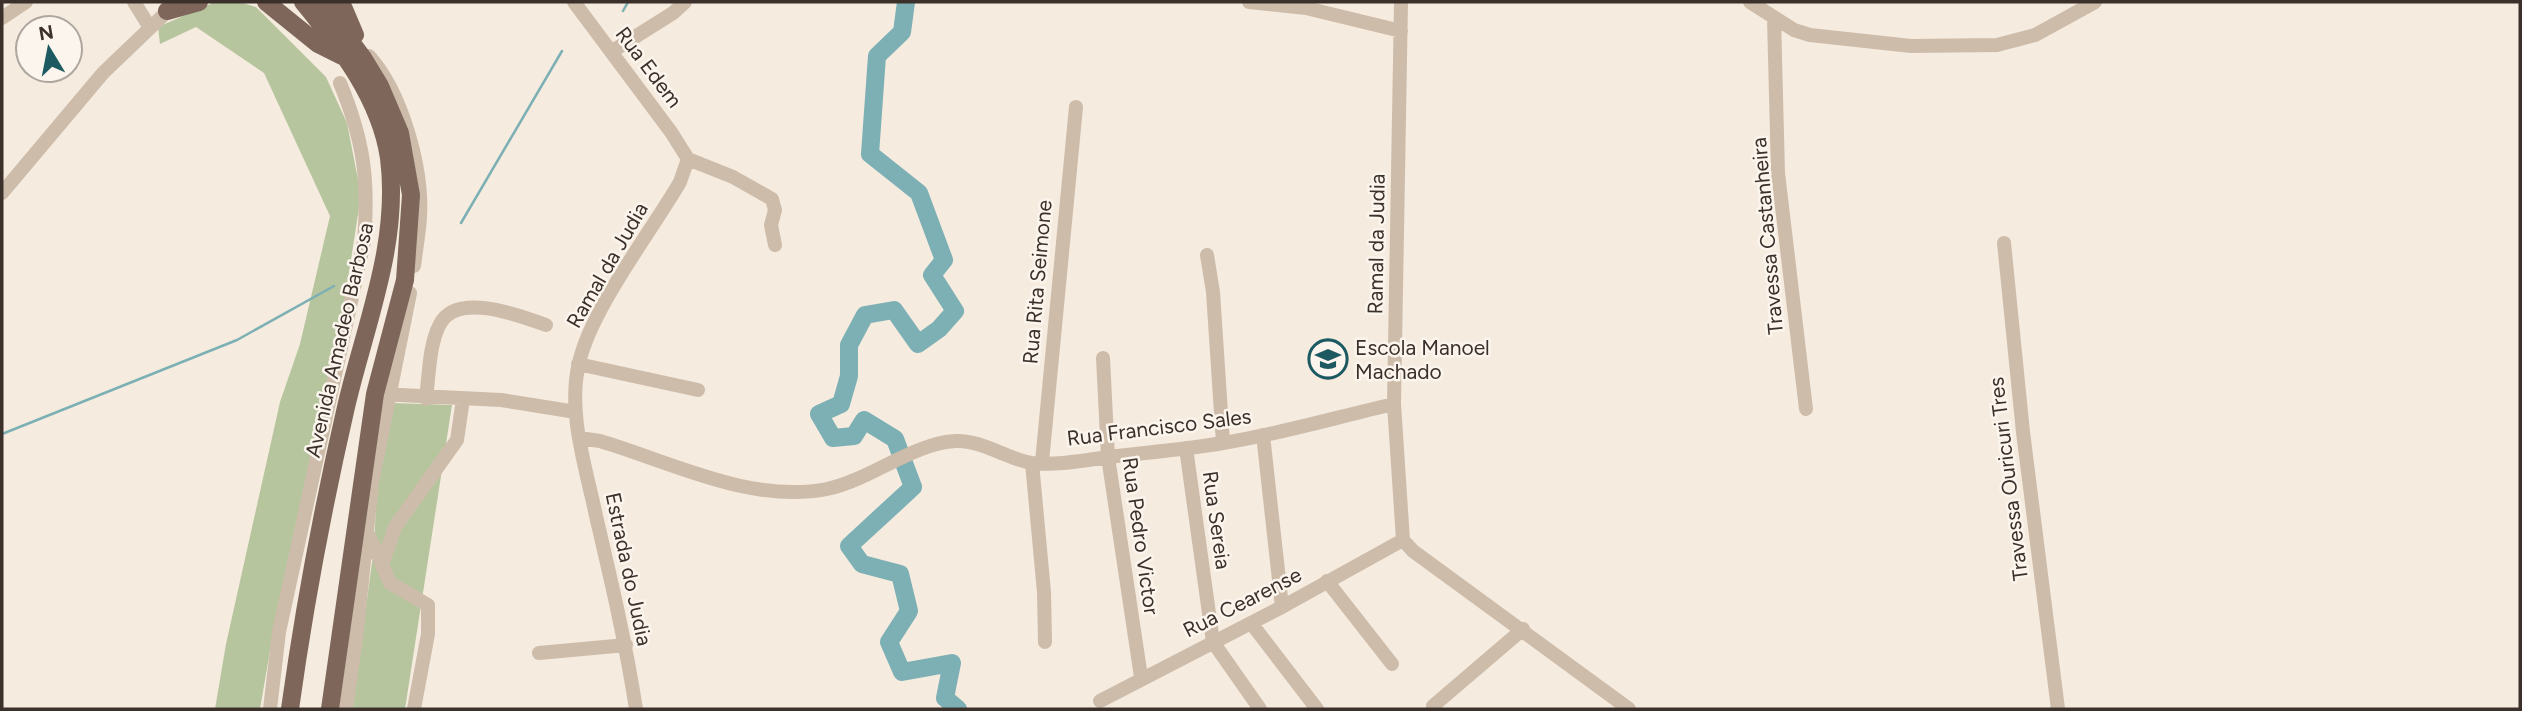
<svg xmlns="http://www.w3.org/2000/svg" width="2522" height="711" viewBox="0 0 2522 711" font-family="Figtree,sans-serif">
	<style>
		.green { fill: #b7c59e }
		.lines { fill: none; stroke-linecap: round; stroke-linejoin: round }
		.stream { stroke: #7cb0b4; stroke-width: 2.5 }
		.river { stroke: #7cb0b4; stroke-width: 18 }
		.minor { stroke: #cebcaa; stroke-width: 14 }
		.major { stroke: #7e675a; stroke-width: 18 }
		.labels { text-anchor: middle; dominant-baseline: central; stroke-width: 5; stroke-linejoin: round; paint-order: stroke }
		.street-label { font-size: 21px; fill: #3b302a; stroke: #fbf5ed }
		.poi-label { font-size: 21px; fill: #3b302a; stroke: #fbf5ed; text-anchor: start }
	</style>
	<rect width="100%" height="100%" fill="#f5ebdf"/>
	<path class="green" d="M215,2H239L256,7L326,77L347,123L361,195L341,324L276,616L260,709H215L226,644L280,402L300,344L330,216L264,73L196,27L160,44L158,27Z
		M393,403L452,405L405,709H352L374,548L377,482Z"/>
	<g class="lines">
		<path class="stream" d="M623,11L628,2
			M461,223L562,51
			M2,434L237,340L334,286"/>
		<path class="river" d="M906,2L902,32L877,56L870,154L919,193L944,260L932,275L955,311L939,329L918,344L894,310L865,315L849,345V376L841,404L819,414L833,438L854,436L864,420L895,439L913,487L849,546L862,564L900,574L909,611L889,642L902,672L952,663L945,698L958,709"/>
		<path class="minor" d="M134,2L149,26
			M574,2L671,132L688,159
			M1249,2L1306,8L1401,31
			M1401,2L1394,404L1403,540L1413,551L1629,709
			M1750,2L1794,30L1810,35L1911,46L1997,45L2035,35L2095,2
			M2,18L26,2
			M1774,18L1778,173L1806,409
			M611,52L673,13L685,2
			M369,56C402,93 423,168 420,217C419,233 416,250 414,266
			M688,159L733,177L772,199L775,210L771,225L775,245
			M2,193L103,73L173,6
			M2004,243L2023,432L2058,709
			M1207,255L1213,292L1223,443
			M1103,358L1108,457L1141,677
			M578,364L698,390
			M380,394L501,400L576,412
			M426,399C429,376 429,344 440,324C457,291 521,316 546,325
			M1263,435L1282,607
			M579,438L600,441C671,462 751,504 827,489C870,480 913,443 956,441C982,440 1007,459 1032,463C1060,466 1090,459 1117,456C1152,452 1188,449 1223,443C1280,434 1337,417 1394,404
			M1186,448L1213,642L1260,709
			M1042,462L1076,107
			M1032,463L1044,592L1045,642
			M369,536L390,583L428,605V634L414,709
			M382,565L395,527L457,440L463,399
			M1327,581L1392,664
			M1251,623L1317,709
			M539,653L626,645
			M1100,701L1282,607L1403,540
			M1433,706L1523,629
			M270,709L279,632L364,242C369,180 364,141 340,83
			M346,709L357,630L372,482L410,293
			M636,709C626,644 611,580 596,516C586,467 567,413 579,363C591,309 651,232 680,182L688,159"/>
		<path class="major" d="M266,2L318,44L342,56
			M321,2L363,58L380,86L400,133L411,195L405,280L375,394L330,709
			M341,2L355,35
			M167,11L199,2
			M290,709C304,608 323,507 346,407C365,325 400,244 389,158C380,98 340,47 303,2"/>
	</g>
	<defs>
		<g id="school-ring" transform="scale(2.0125)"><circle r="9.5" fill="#fbf5ed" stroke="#1c5960" stroke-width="1.5"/><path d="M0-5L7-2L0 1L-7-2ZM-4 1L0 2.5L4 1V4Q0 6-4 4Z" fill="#1c5960"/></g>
	</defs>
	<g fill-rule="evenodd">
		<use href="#school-ring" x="1328" y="359"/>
	</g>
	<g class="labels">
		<g class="street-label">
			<text transform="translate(649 67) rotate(53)">Rua Edem</text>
			<text transform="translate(1767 236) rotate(-95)">Travessa Castanheira</text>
			<text transform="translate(1376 244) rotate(-89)">Ramal da Judia</text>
			<text transform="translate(607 265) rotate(-60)">Ramal da Judia</text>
			<text transform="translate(1037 282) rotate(-85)">Rua Rita Seimone</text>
			<text transform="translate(339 340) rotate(-77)">Avenida Amadeo Barbosa</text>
			<text transform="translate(1159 427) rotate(-7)">Rua Francisco Sales</text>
			<text transform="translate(2008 479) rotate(-97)">Travessa Ouricuri Tres</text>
			<text transform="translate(1217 520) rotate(82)">Rua Sereia</text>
			<text transform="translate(1141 536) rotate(82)">Rua Pedro Victor</text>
			<text transform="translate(629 569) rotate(78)">Estrada do Judia</text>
			<text transform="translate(1242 602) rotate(-27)">Rua Cearense</text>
		</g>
		<g class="poi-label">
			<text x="1355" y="347">Escola Manoel<tspan x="1355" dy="24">Machado</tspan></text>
		</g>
	</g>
	<rect width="2522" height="711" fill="none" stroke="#3b302a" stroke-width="7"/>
	<g transform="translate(49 49) rotate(350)"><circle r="33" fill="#fbf5ed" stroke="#aea69f" stroke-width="2"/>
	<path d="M0-5L12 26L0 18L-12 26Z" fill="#1c5960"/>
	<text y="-10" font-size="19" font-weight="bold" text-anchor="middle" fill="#3b302a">N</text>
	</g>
</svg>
